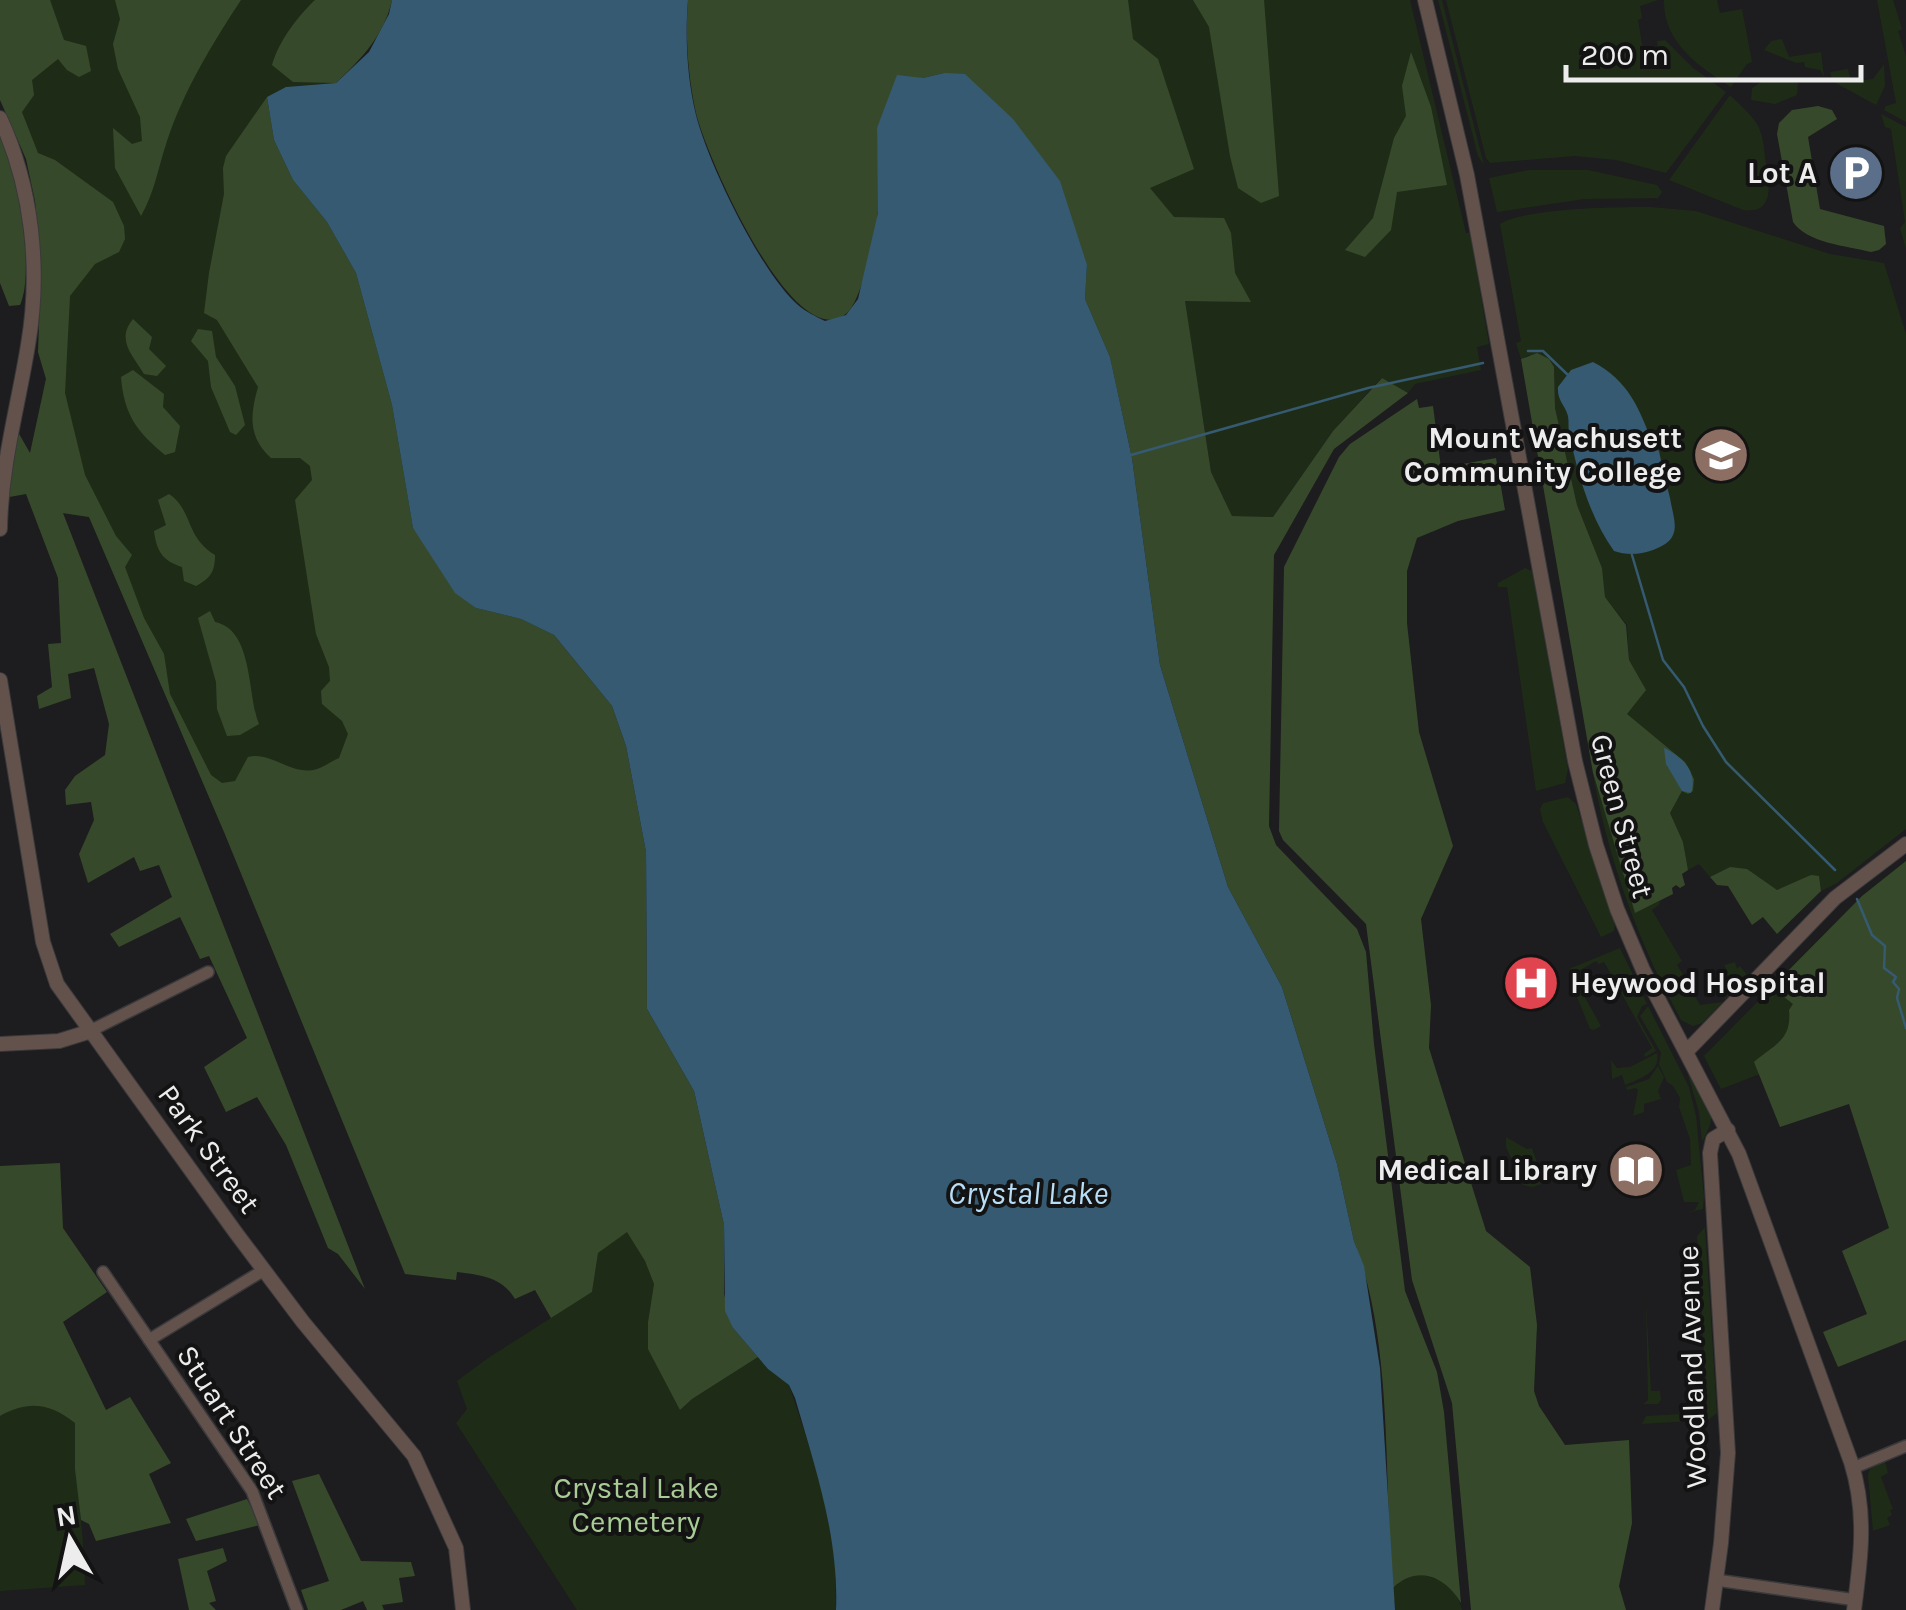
<svg xmlns="http://www.w3.org/2000/svg" width="1906" height="1610" viewBox="0 0 1906 1610" font-family="Karla,sans-serif">
	<style>
		.green { fill: #1e2c17 }
		.forest { fill: #364a2b }
		.water { fill: #355a71 }
		.lines { fill: none; stroke-linecap: round; stroke-linejoin: round }
		.stream { stroke: #355a71; stroke-width: 2.5 }
		.minor-casing { stroke: #3a393b; stroke-width: 14 }
		.tertiary-casing { stroke: #3a393b; stroke-width: 16 }
		.minor { stroke: #63524c; stroke-width: 11 }
		.tertiary { stroke: #63524c; stroke-width: 14 }
		.labels { text-anchor: middle; dominant-baseline: central; stroke-width: 8; stroke-linejoin: round; paint-order: stroke }
		.poi-label { font-size: 30px; font-weight: bold; fill: #eeedee; stroke: #141314; text-anchor: end }
		.street-label { font-size: 30px; fill: #eeedee; stroke: #141314 }
		.park-label { font-size: 30px; fill: #a8cc94; stroke: #141314 }
		.water-label { font-size: 32px; font-style: italic; fill: #b8ddf6; stroke: #141314 }
	</style>
	<rect width="100%" height="100%" fill="#1d1c1e"/>
	<path class="green" d="M18,0H392L336,83L286,87L554,635L224,832L89,517L45,511L27,469L50,359L37,153L22,112Z
		M688,0H1410L1466,233H1470L1489,344L1477,347L1481,370L1415,384L1408,393L1381,378L1333,431L1273,517L1232,516L1211,472L1202,412L1120,407Z
		M1438,0H1442L1484,165L1478,156Z
		M1446,0H1658L1640,6L1642,18L1638,20L1644,56L1659,54L1657,41L1665,40L1692,67L1726,92L1666,173L1616,160L1575,156L1490,163L1486,158Z
		M1664,0H1717L1720,13L1742,9L1752,62L1747,64L1731,87C1698,66 1663,42 1664,0Z
		M1877,0H1893L1902,29L1898,31L1906,56V122L1884,110L1886,106L1896,103Z
		M1782,39L1789,57L1821,52L1824,77L1820,70L1805,67L1804,62L1796,63L1764,50L1771,41Z
		M1884,64L1885,86L1876,105L1832,81L1830,72L1848,69L1851,82L1873,79Z
		M1776,78L1798,83L1797,95L1775,104L1751,100L1752,88L1763,81Z
		M1730,95C1738,103 1751,114 1757,124C1764,136 1764,151 1766,164C1770,186 1774,214 1743,210L1669,180Z
		M1881,114L1906,127V249L1900,228L1905,222L1891,129L1885,127Z
		M1529,170H1588L1657,185L1662,192L1658,198L1584,199L1497,212L1489,178Z
		M1650,207L1696,211L1830,254L1884,263L1906,334V829L1837,883L1821,891L1819,876L1776,890L1730,867L1710,877L1699,864L1688,870L1683,842L1670,813L1682,791L1685,762L1626,714L1645,690L1629,660L1627,625L1605,597L1602,568L1577,505L1555,408L1554,367L1529,355L1521,359L1516,343L1521,341L1500,224C1524,208 1618,207 1650,207Z
		M1525,568L1532,571L1533,576L1568,769L1565,783L1536,791L1507,587H1498V583Z
		M1593,773L1635,912L1660,901L1659,905L1652,910L1682,961L1677,965L1687,981L1666,992C1632,923 1606,850 1593,773Z
		M1568,797L1576,804L1615,922L1614,931L1601,937L1543,822L1540,809L1543,803Z
		M1906,861L1851,1039L1721,1089L1704,1056L1862,896Z
		M1620,948L1647,1004L1642,1006L1637,1017L1656,1051L1645,1057L1644,1054L1652,1048L1604,962L1599,964L1596,961L1572,975L1568,972L1571,968Z
		M1735,962L1737,969L1740,966L1748,976L1725,999L1716,979L1728,972L1724,965Z
		M1574,978L1601,1026L1594,1030L1590,1029L1571,982Z
		M1688,984L1700,1005L1723,1002L1702,1023L1693,1026L1681,1020L1668,995Z
		M1648,1006L1689,1087L1696,1116L1704,1197L1703,1209L1686,1213L1695,1210L1699,1202H1684L1676,1170L1691,1165L1690,1139L1679,1107L1680,1098L1673,1086L1667,1082L1659,1064L1661,1053L1640,1016Z
		M1657,1053C1661,1072 1640,1079 1625,1085L1622,1075L1612,1079L1611,1060L1617,1068L1630,1067Z
		M1658,1066L1664,1077L1658,1091L1661,1099L1644,1104V1112L1633,1116L1638,1090L1636,1088L1627,1090L1626,1087L1649,1079Z
		M1687,1072C1706,1102 1722,1108 1702,1142L1699,1112Z
		M1506,1137L1527,1149L1532,1148L1544,1183L1533,1187L1523,1185L1506,1147Z
		M1705,1227L1717,1413L1708,1420L1642,1424L1646,1416L1699,1413V1404L1707,1403L1697,1236Z
		M627,1231L645,1261L654,1284L648,1322L680,1410L692,1399L758,1357L789,1385L820,1478L835,1557L836,1610H577L456,1423L467,1409L457,1381L488,1358L592,1292L598,1253Z
		M1646,1301L1651,1391H1660L1661,1400L1658,1404H1643L1648,1400Z
		M38,1404L59,1410L75,1423C75,1478 84,1531 85,1585L0,1591V1416L18,1406Z
		M1885,1461L1888,1473L1881,1477L1893,1509L1890,1510L1892,1515L1887,1518L1890,1525L1873,1531L1868,1475L1870,1469Z
		M1415,1574C1439,1577 1456,1585 1462,1610H1395L1393,1588L1402,1579Z"/>
	<path class="forest" d="M0,0H50L64,40L86,46L91,71L79,77L67,70L58,59L32,80L34,95L22,112L38,153L55,160L113,202L124,226L125,239L119,252L95,264L70,296L65,393L85,475L116,536L132,555L125,567L144,618L164,654L170,694L211,775L222,783L235,781L248,757C271,751 293,777 317,769C324,767 332,761 339,758L348,734L342,721L322,704L321,691L330,681L329,667L316,634L295,500L312,480L310,466L300,458H271C248,437 250,415 258,387L217,320L204,313L209,273L224,194L223,168L226,156L267,97L274,140L293,180L327,222L356,273L392,405L413,528L476,608L521,619L554,635L612,706L626,746L646,852L647,1009L694,1091L724,1225V1294L733,1328L758,1357L692,1399L680,1410L648,1349V1322L654,1284L645,1261L627,1232L598,1253L592,1292L551,1318L535,1290L515,1299C502,1277 481,1275 457,1272L456,1280L405,1274L224,832L89,517L63,513L365,1289L338,1254L328,1248L286,1145L257,1097L226,1112L204,1067L247,1038L209,956L200,959L180,917L119,947L110,934L172,897L159,865L140,871L134,857L88,883L79,854L94,820L91,802L66,805L65,790L75,776L105,755L109,724L94,668L68,674L71,698L39,709L37,696L52,687L48,644L61,643L58,578L26,494L4,498L18,432L30,453L46,379L38,352L41,265L35,201L26,159L0,100Z
		M115,0H241C212,44 184,90 167,141C158,168 155,191 141,216L115,168L113,128L132,144L142,141L140,117L118,69L113,44L120,19Z
		M315,0H392C384,36 361,59 336,83L293,82L272,65C279,41 297,17 315,0Z
		M688,0H1128L1133,39L1158,59L1194,169L1150,188L1174,217L1224,218L1231,233L1235,273L1251,302L1185,301L1211,472L1232,516L1273,517L1333,431L1382,378L1408,393L1334,449L1274,555L1269,826L1276,845L1357,929L1366,952L1374,1044L1405,1291L1437,1372L1444,1412L1461,1603C1446,1577 1417,1564 1393,1588C1383,1478 1394,1345 1354,1241L1337,1164L1282,987L1228,887L1160,665L1132,458L1110,357L1085,299L1087,265L944,73L923,78L877,128C877,156 881,185 878,212C876,233 862,300 847,313C794,359 705,152 696,113C688,76 685,37 688,0Z
		M1193,0H1264L1279,196L1261,203L1238,188L1230,156L1209,27Z
		M1411,52L1431,107L1447,185L1397,192L1391,230L1365,257L1345,250L1373,218L1394,138L1406,116L1402,86Z
		M1818,106L1832,110L1837,119L1808,137L1820,209L1884,226L1886,244L1879,250L1871,252C1847,246 1807,243 1793,222L1777,134L1779,123L1792,110Z
		M0,134C16,170 36,269 20,305L9,306L0,283Z
		M133,319L152,337L149,349L166,366L157,376L144,374C132,354 116,340 133,319Z
		M198,329L212,331L216,357L235,386L245,425L236,435L230,432L211,387L208,361L191,341Z
		M1537,353L1549,359L1554,367L1555,408L1577,505L1602,568L1605,597L1626,625L1629,660L1646,690L1627,714L1685,762L1694,779L1693,791L1688,794L1682,791L1670,813L1683,842L1688,870L1682,874L1685,885L1680,888L1676,885L1672,888L1673,894L1635,913L1593,773L1521,359Z
		M133,370L164,394L163,407L180,426L175,452L165,455C136,431 124,414 121,377Z
		M1417,399L1419,408L1433,406L1441,468L1496,458L1505,510L1458,521L1417,538L1407,571V623L1419,732L1453,846L1421,919L1431,1005L1429,1048L1486,1231L1530,1267L1537,1325L1534,1391L1539,1406L1565,1445L1629,1440L1632,1523L1619,1586L1626,1610H1471L1452,1403L1412,1280L1366,924L1283,840L1279,831L1284,567L1339,457L1350,444Z
		M169,494C193,510 185,537 215,555C215,571 211,578 196,586L184,581L182,567C162,560 157,552 154,531L166,525L158,500Z
		M210,611L215,622C254,630 247,696 259,724L240,735L227,736L217,709L216,682L198,618Z
		M1906,861V1340L1838,1367L1823,1332L1867,1314L1842,1251L1889,1228L1849,1104L1780,1127L1754,1062C1775,1044 1792,1040 1789,1010L1793,1004L1778,992L1772,997L1767,992L1862,896Z
		M1730,867L1747,869L1777,890L1811,875L1819,876L1821,891L1777,934L1763,917L1752,925L1728,886L1717,885L1710,877Z
		M60,1163L63,1228L107,1292L63,1322L106,1410L130,1397L171,1463L149,1474L171,1523L96,1541L89,1524L81,1520L75,1469V1423C50,1403 28,1400 0,1416V1166Z
		M319,1474L361,1561L411,1562L415,1576L399,1578L403,1602L382,1605L384,1610H367L363,1601L341,1610H308L301,1590L329,1581L292,1481Z
		M247,1499L260,1525L196,1541L186,1519Z
		M223,1548L227,1561L207,1571L216,1601L209,1603L216,1610H189L178,1559Z"/>
	<path class="water" d="M392,0H688C685,37 687,78 696,115C708,163 761,273 798,305C806,312 815,316 825,321L846,315L858,299L878,213L877,128L897,75L923,78L944,73L965,74L1013,119L1060,181L1087,265L1085,299L1110,357L1132,458L1160,665L1228,887L1282,987L1337,1164L1354,1241L1364,1266L1380,1368L1395,1610H836C839,1537 815,1467 795,1398L789,1385L768,1369L733,1328L725,1311L724,1225L694,1091L647,1009L646,852L626,746L612,706L554,635L521,619L476,608L455,593L413,528L392,405L356,273L327,222L293,180L274,140L267,97L286,87L336,83L369,52L389,14Z
		M1593,362C1628,380 1640,409 1653,445L1659,451C1662,467 1666,482 1670,498C1674,522 1684,539 1653,550C1639,555 1626,555 1614,551C1590,518 1577,472 1569,432C1568,427 1569,421 1568,416C1565,405 1557,401 1558,387L1571,370Z
		M1664,748C1683,757 1698,772 1691,793L1682,791L1666,764Z"/>
	<g class="lines">
		<path class="stream" d="M1528,351H1543L1569,376
			M1131,455L1368,388L1483,363
			M1632,555L1663,660L1684,687L1703,726L1726,762L1835,870
			M1857,899L1872,935L1885,946L1884,968L1896,977L1893,982L1899,989L1897,998L1906,1028"/>
		<g class="minor-casing">
			<path id="minor" d="M88,1032L208,972
				M103,1272L252,1491L297,1610
				M149,1340L264,1270
				M1853,1468L1906,1446
				M1716,1580L1856,1600"/>
		</g>
		<g class="tertiary-casing">
			<path id="tertiary" d="M1425,0L1467,175L1575,761L1596,845L1617,909L1643,970L1739,1154L1851,1462C1867,1513 1861,1558 1854,1610
				M0,118C32,187 41,269 28,345C18,407 1,465 0,529
				M0,680L43,942L57,984L236,1233L303,1322L414,1456L456,1548L463,1610
				M0,1044L59,1041L88,1032
				M1687,1051L1835,898L1906,844
				M1712,1610L1721,1543L1728,1453L1710,1153L1713,1139L1728,1130"/>
		</g>
		<use href="#minor" class="minor"/>
		<use href="#tertiary" class="tertiary"/>
	</g>
	<defs>
		<g id="parking-disc" transform="scale(2.875)"><circle r="9.5" fill="#5c6f8a" stroke="#141314"/><path d="M-3.5-5.5H1a3.5 3.5 0 0 1 0 7H-1V5.5H-3.5ZM-1-3.4V-.6H.8a1.4 1.4 0 0 0 0-2.8Z" fill="#fff"/></g>
		<g id="university-disc" transform="scale(2.875)"><circle r="9.5" fill="#8d6e63" stroke="#141314"/><path d="M0-5L7-2L0 1L-7-2ZM-4 1L0 2.5L4 1V4Q0 6-4 4Z" fill="#fff"/></g>
		<g id="hospital-disc" transform="scale(2.875)"><circle r="9.5" fill="#e0444e" stroke="#141314"/><path d="M-5-5h3v3.5h4V-5h3V5h-3V1.5h-4V5h-3Z" fill="#fff"/></g>
		<g id="library-disc" transform="scale(2.875)"><circle r="9.5" fill="#8d6e63" stroke="#141314"/><path d="M-6-4Q-3-5.5-.7-3.5V5Q-3 3-6 4ZM6-4Q3-5.5 .7-3.5V5Q3 3 6 4Z" fill="#fff"/></g>
	</defs>
	<g fill-rule="evenodd">
		<use href="#parking-disc" x="1856" y="173"/>
		<use href="#university-disc" x="1721" y="455"/>
		<use href="#hospital-disc" x="1531" y="983"/>
		<use href="#library-disc" x="1636" y="1170"/>
	</g>
	<g class="labels">
		<g class="poi-label">
			<text x="1817" y="173">Lot A</text>
			<text x="1682" y="438">Mount Wachusett<tspan x="1682" dy="34">Community College</tspan></text>
			<text x="1570" y="983" text-anchor="start">Heywood Hospital</text>
			<text x="1597" y="1170">Medical Library</text>
		</g>
		<g class="street-label">
			<text transform="translate(1622 816) rotate(75)">Green Street</text>
			<text transform="translate(209 1149) rotate(54)">Park Street</text>
			<text transform="translate(1692 1367) rotate(-92)">Woodland Avenue</text>
			<text transform="translate(232 1422) rotate(57)">Stuart Street</text>
		</g>
		<g class="park-label">
			<text x="636" y="1488">Crystal Lake<tspan x="636" dy="34">Cemetery</tspan></text>
		</g>
		<g class="water-label">
			<text x="1028" y="1193">Crystal Lake</text>
		</g>
	</g>
	<g transform="translate(70 1540) rotate(351)" stroke="#141314" stroke-width="8" paint-order="stroke">
	<path d="M0-8L18 38L0 25L-18 38Z" fill="#eeedee"/>
	<text y="-15" font-size="28" font-weight="bold" text-anchor="middle" fill="#eeedee">N</text>
	</g>
	<path d="M1566 65v15h295v-15" fill="none" stroke="#eeedee" stroke-width="5"/>
	<text x="1581" y="65" font-size="30" fill="#eeedee" stroke="#141314" stroke-width="8" paint-order="stroke">200 m</text>
</svg>
